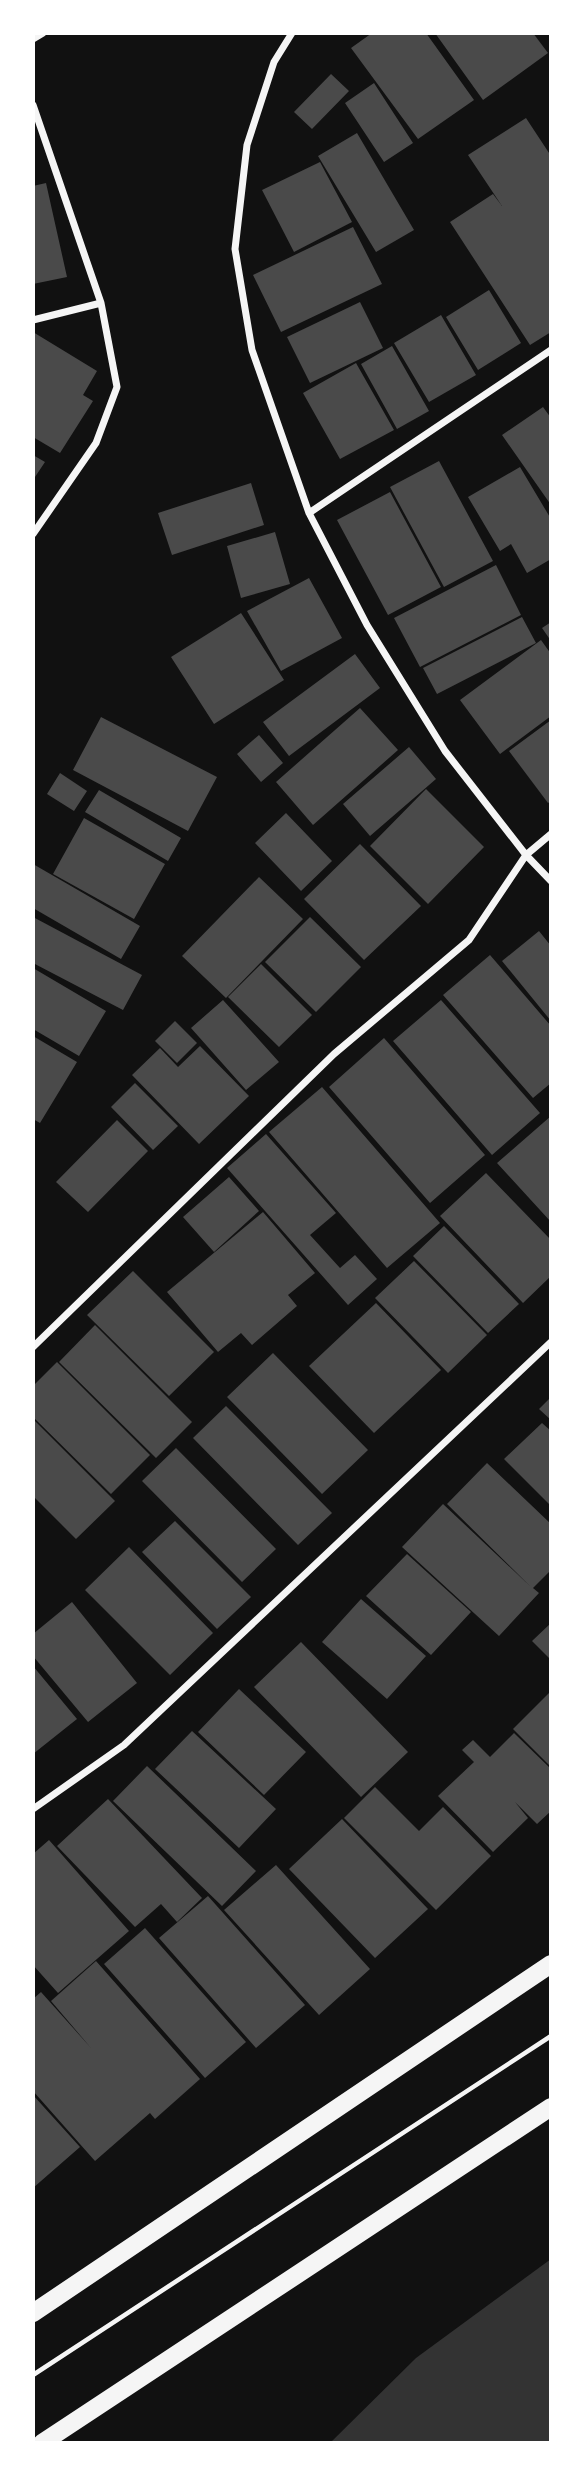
<svg xmlns="http://www.w3.org/2000/svg" width="584" height="2476" viewBox="0 0 584 2476" font-family="'PT Sans',sans-serif">
	<style>
		.water { fill: #333 }
		.building { fill: #4a4a4a }
		.lines { fill: none; stroke-linecap: round; stroke-linejoin: round }
		.path { stroke: #f5f5f5; stroke-width: 4.5 }
		.minor { stroke: #f5f5f5; stroke-width: 7 }
		.primary { stroke: #f5f5f5; stroke-width: 18 }
	</style>
	<rect width="100%" height="100%" fill="#111"/>
	<path class="water" d="M551,2259V2443H330L416,2358Z"/>
	<path class="building" d="M372,33H426L474,100L418,139L351,48Z
		M435,33H533L548,53L483,100Z
		M331,74L349,91L312,129L294,112Z
		M374,83L413,143L384,162L345,103Z
		M526,118L551,156V332L530,345L450,222L493,194L502,206L468,155Z
		M357,133L414,230L376,252L318,156Z
		M320,162L352,222L294,252L262,190Z
		M46,183L67,277L33,284V186Z
		M353,227L382,284L281,332L253,275Z
		M489,290L521,343L478,370L446,317Z
		M360,302L383,348L310,383L287,337Z
		M441,315L476,375L429,402L394,343Z
		M33,332L97,371L83,395L93,401L60,453L33,437Z
		M392,346L429,411L397,429L361,364Z
		M356,363L394,430L340,459L303,393Z
		M543,407L551,418V505L502,435Z
		M33,455L45,462L33,480Z
		M439,461L493,561L444,587L390,487Z
		M520,467L551,519V559L527,573L511,544L500,551L468,497Z
		M251,483L264,525L172,555L158,513Z
		M390,492L441,587L388,615L337,520Z
		M275,532L290,584L241,598L227,546Z
		M496,565L521,615L420,667L394,618Z
		M309,578L342,638L281,671L247,611Z
		M241,613L284,680L214,724L171,657Z
		M522,617L536,643L437,694L423,668Z
		M551,622V641L542,628Z
		M541,640L551,654V716L500,754L460,700Z
		M355,654L380,688L289,756L263,722Z
		M360,708L398,750L313,825L276,782Z
		M101,717L217,777L188,831L73,770Z
		M551,720V801L548,803L509,751Z
		M259,735L283,763L261,782L237,754Z
		M409,747L436,779L370,836L343,804Z
		M60,773L87,791L74,811L47,794Z
		M426,789L484,847L428,904L370,846Z
		M99,790L181,838L168,861L85,812Z
		M286,813L332,861L301,891L255,843Z
		M84,818L165,864L134,919L53,874Z
		M360,844L421,906L364,960L304,899Z
		M33,864L140,926L121,959L33,908Z
		M259,877L303,919L226,998L182,956Z
		M33,917L142,975L123,1010L33,963Z
		M310,917L361,967L316,1012L265,962Z
		M539,931L551,946V1021L502,961Z
		M490,955L551,1026V1083L533,1098L443,995Z
		M261,964L312,1015L279,1047L228,997Z
		M33,968L106,1011L79,1056L33,1029Z
		M223,1000L279,1062L246,1090L191,1028Z
		M441,1000L540,1113L492,1155L393,1041Z
		M175,1021L197,1043L177,1063L155,1041Z
		M33,1036L77,1062L40,1123L33,1119Z
		M384,1038L485,1155L430,1203L329,1087Z
		M200,1046L249,1096L199,1144L132,1075L160,1048L178,1067Z
		M135,1083L178,1126L153,1150L111,1107Z
		M322,1087L440,1223L387,1268L269,1132Z
		M551,1116V1222L497,1163Z
		M117,1120L148,1151L88,1212L56,1182Z
		M266,1134L336,1213L310,1235L340,1268L355,1255L377,1279L348,1305L227,1168Z
		M486,1173L551,1240V1276L523,1303L440,1216Z
		M229,1177L259,1211L214,1252L183,1217Z
		M263,1212L315,1273L288,1295L297,1306L252,1345L241,1333L218,1352L167,1292Z
		M444,1226L519,1304L488,1333L413,1256Z
		M414,1261L487,1335L448,1373L375,1298Z
		M133,1271L214,1352L169,1396L87,1315Z
		M376,1303L441,1370L374,1433L309,1366Z
		M95,1325L192,1422L156,1458L59,1362Z
		M273,1353L368,1450L322,1494L227,1397Z
		M57,1362L150,1455L111,1494L33,1417V1386Z
		M551,1397V1420L539,1409Z
		M226,1406L332,1513L298,1545L193,1438Z
		M33,1419L115,1501L76,1539L33,1496Z
		M542,1423L551,1431V1506L504,1459Z
		M176,1448L276,1549L242,1582L142,1481Z
		M487,1463L551,1524V1570L533,1588L539,1593L499,1636L402,1547L443,1504L531,1587L447,1504Z
		M175,1521L251,1597L217,1629L142,1552Z
		M129,1547L213,1633L170,1675L85,1590Z
		M407,1554L471,1612L431,1655L366,1596Z
		M361,1599L426,1656L387,1699L322,1642Z
		M72,1602L137,1683L88,1722L33,1656V1634Z
		M551,1623V1660L532,1641Z
		M301,1642L408,1752L361,1797L254,1687Z
		M33,1666L77,1719L33,1754Z
		M239,1689L306,1752L264,1795L198,1732Z
		M551,1691V1767L513,1729Z
		M192,1731L276,1809L239,1848L155,1769Z
		M514,1733L551,1769V1811L537,1824L515,1802L528,1818L493,1852L438,1796L474,1762L462,1750L473,1740L490,1757Z
		M147,1766L256,1871L222,1906L113,1801Z
		M375,1787L419,1831L443,1807L491,1856L436,1910L344,1818Z
		M108,1799L202,1898L177,1922L161,1904L135,1927L57,1846Z
		M342,1819L428,1909L375,1958L289,1869Z
		M49,1840L129,1931L58,1993L33,1965V1854Z
		M276,1865L370,1969L319,2015L224,1910Z
		M208,1896L305,2005L256,2048L159,1938Z
		M145,1928L246,2042L205,2078L104,1964Z
		M96,1961L200,2079L155,2119L150,2113L95,2161L33,2091V1999L41,1992L91,2048L51,2001Z
		M33,2095L80,2147L33,2188Z"/>
	<g class="lines">
		<path class="path" d="M33,2375L551,2036"/>
		<path class="minor" d="M292,33L274,62L247,145L235,249L252,350L309,513L367,625L445,751L526,855L551,881
			M33,39L43,33
			M33,105L101,303L117,387L96,443L33,534
			M33,320L101,303
			M309,513L551,350
			M33,1347L334,1054L469,940L526,855L551,834
			M33,1809L124,1745L551,1342"/>
		<path class="primary" d="M33,2313L551,1964
			M42,2443L551,2107"/>
	</g>
	<rect width="584" height="2476" fill="none" stroke="#ffffff" stroke-width="70"/>
</svg>
